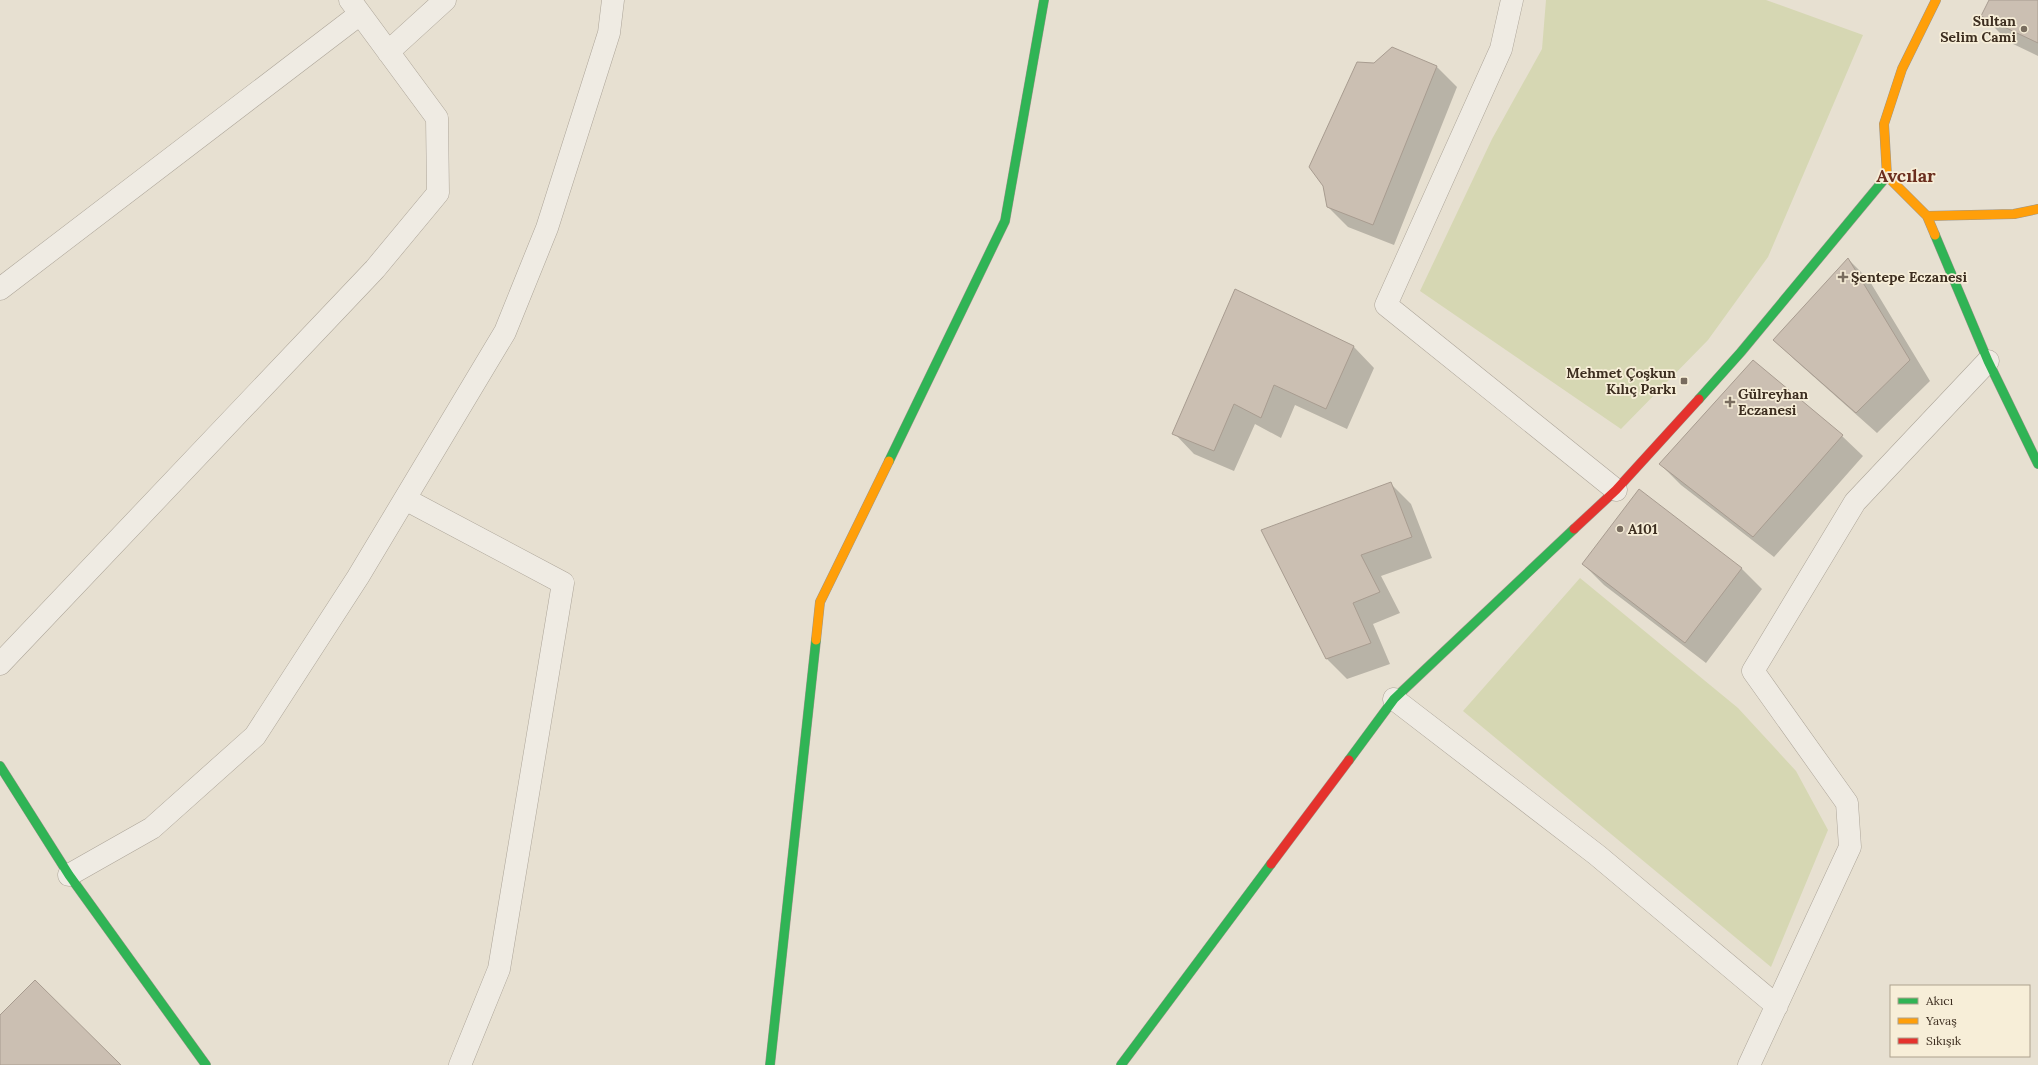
<svg xmlns="http://www.w3.org/2000/svg" width="2038" height="1065" viewBox="0 0 2038 1065" font-family="Lora,serif">
	<style>
		.green { fill: #d6d7b3 }
		.shadow { fill: #0003 }
		.building { fill: #cbbfb2; stroke: #a89c90 }
		.lines { fill: none; stroke-linecap: round; stroke-linejoin: round }
		.street-casing { stroke: #ada599; stroke-width: 23 }
		.fast-casing { stroke: #9c958a; stroke-width: 10 }
		.slow-casing { stroke: #9c958a; stroke-width: 10 }
		.jam-casing { stroke: #9c958a; stroke-width: 10 }
		.street { stroke: #efebe3; stroke-width: 22 }
		.fast { stroke: #30b455; stroke-width: 9 }
		.slow { stroke: #ff9f0a; stroke-width: 9 }
		.jam { stroke: #e5322d; stroke-width: 9 }
		.poi-dot { fill: #786c5e; stroke: #f7eed8; stroke-width: 1.5 }
		.labels { text-anchor: middle; dominant-baseline: central; stroke-width: 3.5; stroke-linejoin: round; paint-order: stroke }
		.poi-label { font-size: 14px; font-weight: bold; fill: #3d2e20; stroke: #f7eed8; text-anchor: start }
		.district-label { font-size: 18px; font-weight: bold; fill: #6b2e1e; stroke: #f7eed8 }
	</style>
	<rect width="100%" height="100%" fill="#e7e0d1"/>
	<path class="green" d="M1546,0H1766L1863,35L1768,257L1708,340L1621,429L1420,291L1492,139L1542,49Z
		M1580,578L1738,708L1796,771L1828,830L1771,967L1463,711Z"/>
	<path class="shadow" d="M1990,0H2038V56L2009,42L1982,15Z
		M1437,67L1457,87L1394,245L1348,227L1327,206Z
		M1848,259L1869,280L1930,381L1877,433L1795,360L1774,340Z
		M1236,290L1354,347L1374,368L1347,429L1295,405L1281,438L1255,424L1234,471L1194,454L1174,433Z
		M1753,361L1842,436L1863,456L1774,557L1681,485L1660,464Z
		M1390,483L1411,504L1432,558L1381,576L1400,613L1373,624L1390,664L1347,679L1327,659L1262,531Z
		M1639,491L1742,569L1762,589L1706,663L1604,585L1583,564Z"/>
	<path class="building" d="M1989,0H2038V43L1981,16Z
		M1392,47L1437,66L1373,225L1327,207L1323,186L1309,167L1357,62L1374,63Z
		M1848,258L1910,360L1856,413L1773,340Z
		M1235,289L1354,346L1326,409L1274,385L1261,418L1234,404L1214,451L1172,434Z
		M1753,360L1843,435L1753,537L1659,464Z
		M1391,482L1412,537L1361,555L1380,592L1353,603L1371,643L1326,659L1261,530Z
		M1639,489L1742,568L1685,643L1582,564Z
		M35,980L121,1065H0V1015Z"/>
	<g class="lines">
		<g class="street-casing">
			<path id="street" d="M1512,0L1501,49L1386,305L1616,490
				M388,52L445,0
				M0,289L360,14
				M405,499L563,583L499,969L460,1065
				M0,664L375,269L438,193L437,118L350,0
				M1394,699L1597,855L1777,1006
				M69,875L152,828L255,736L358,577L505,332L547,228L609,33L613,0
				M1749,1065L1850,847L1847,803L1753,671L1855,502L1988,361"/>
		</g>
		<g class="fast-casing">
			<path id="fast" d="M1935,235L1988,361L2038,464
				M1699,399L1741,352L1887,176
				M889,461L1005,221L1044,0
				M1349,760L1394,699L1574,529
				M0,766L69,875L206,1065
				M770,1065L816,640
				M1121,1065L1271,864"/>
		</g>
		<g class="slow-casing">
			<path id="slow" d="M1927,216L2014,214L2038,209
				M1935,235L1927,216L1887,176L1884,124L1902,69L1936,0
				M816,640L820,602L889,461"/>
		</g>
		<g class="jam-casing">
			<path id="jam" d="M1574,529L1616,490L1699,399
				M1271,864L1349,760"/>
		</g>
		<use href="#street" class="street"/>
		<use href="#fast" class="fast"/>
		<use href="#slow" class="slow"/>
		<use href="#jam" class="jam"/>
	</g>
	<g class="poi-dot">
		<circle cx="2024" cy="29" r="4"/>
		<path d="M1841 271h4v4h4v4h-4v4h-4v-4h-4v-4h4z"/>
		<rect x="1680" y="377" width="8" height="8" rx="2"/>
		<path d="M1728 396h4v4h4v4h-4v4h-4v-4h-4v-4h4z"/>
		<circle cx="1620" cy="529" r="4"/>
	</g>
	<g class="labels">
		<g class="poi-label">
			<text x="2016" y="21" text-anchor="end">Sultan<tspan x="2016" dy="16">Selim Cami</tspan></text>
			<text x="1851" y="277">Şentepe Eczanesi</text>
			<text x="1676" y="373" text-anchor="end">Mehmet Çoşkun<tspan x="1676" dy="16">Kılıç Parkı</tspan></text>
			<text x="1738" y="394">Gülreyhan<tspan x="1738" dy="16">Eczanesi</tspan></text>
			<text x="1628" y="529">A101</text>
		</g>
		<g class="district-label">
			<text x="1906" y="175">Avcılar</text>
		</g>
	</g>
	<rect x="1890" y="985" width="140" height="72" fill="#f7eed8" stroke="#ada18e"/>
	<rect x="1898" y="998" width="20" height="6" fill="#30b455" stroke="#ada18e"/>
	<text x="1926" y="1005" font-size="12" fill="#3d2e20">Akıcı</text>
	<rect x="1898" y="1018" width="20" height="6" fill="#ff9f0a" stroke="#ada18e"/>
	<text x="1926" y="1025" font-size="12" fill="#3d2e20">Yavaş</text>
	<rect x="1898" y="1038" width="20" height="6" fill="#e5322d" stroke="#ada18e"/>
	<text x="1926" y="1045" font-size="12" fill="#3d2e20">Sıkışık</text>
</svg>
